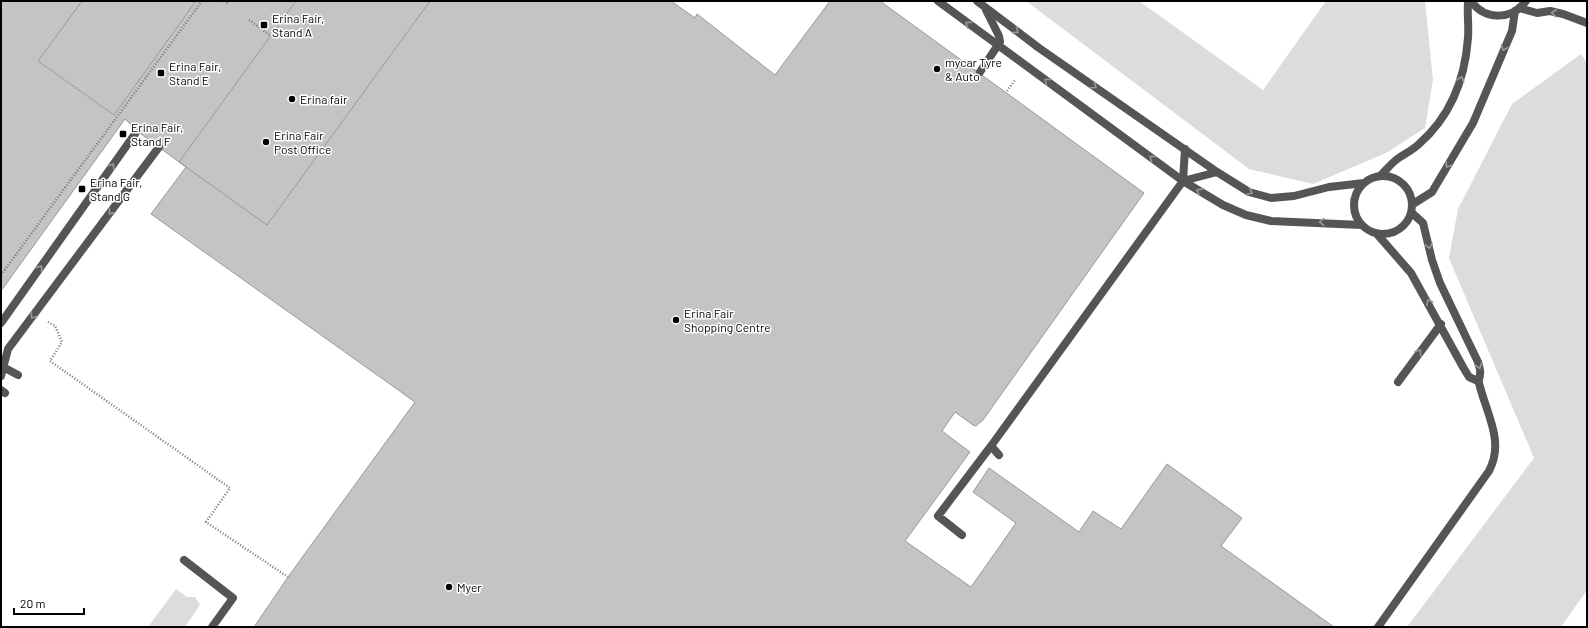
<svg xmlns="http://www.w3.org/2000/svg" width="1588" height="628" viewBox="0 0 1588 628" font-family="Barlow,sans-serif">
	<style>
		.green { fill: #dcdcdc }
		.building { fill: #c4c4c4; stroke: #999 }
		.lines { fill: none; stroke-linecap: round; stroke-linejoin: round }
		.path { stroke: #777; stroke-width: 2.5; stroke-dasharray: 1 2; stroke-linecap: butt }
		.service { stroke: #555; stroke-width: 8 }
		.oneway { stroke: #999 }
		.poi-dot { fill: #000; stroke: #fff; stroke-width: 1.5 }
		.labels { text-anchor: middle; dominant-baseline: central; stroke-width: 3; stroke-linejoin: round; paint-order: stroke }
		.poi-label { font-size: 12px; fill: #000; stroke: #fff; text-anchor: start }
	</style>
	<rect width="100%" height="100%" fill="#fff"/>
	<path class="green" d="M1026,1H1139L1263,90L1326,1H1425L1433,80L1425,128L1386,153L1313,184L1249,169Z
		M1581,54L1587,63V590L1561,627H1407L1534,458L1449,258L1458,209L1512,104Z
		M176,589L187,597H195L200,605L185,627H148Z"/>
	<path class="building" d="M1,1H671L695,18L697,14L775,75L830,1H880L1144,193L983,420L976,426L973,425L955,412L942,431L970,452L905,541L971,587L1016,523L973,492L989,468L1079,532L1093,511L1121,529L1167,464L1242,518L1221,546L1334,627H254L288,577L415,402L151,214L186,167L137,131L125,119L1,291Z
		M82,1H196L114,115L38,61Z
		M296,1H430L267,225L179,162Z"/>
	<g class="lines">
		<path class="path" d="M224,1L228,4
			M249,20L271,36
			M1007,91L1015,80
			M1,275L202,1
			M48,322L55,326L62,342L50,361L230,488L206,522L288,577"/>
		<path class="service" d="M938,1L1183,181L1223,205L1246,215L1271,221L1361,225
			M977,1L1039,48L1217,172L1249,192L1271,198L1294,196L1329,187L1364,183
			M1471,1C1485,21 1512,20 1526,1
			M1519,8L1537,13L1550,11L1563,14L1587,23
			M980,72L1000,42L999,36L986,10
			M1381,175C1386,170 1391,164 1396,160C1404,154 1413,150 1419,144C1451,116 1465,79 1468,38C1469,26 1467,13 1468,1
			M1354 205a29 29 0 1 1 58 0a29 29 0 1 1-58 0Z
			M1183,181L1217,172
			M1413,204L1432,192L1473,123L1512,31L1515,11
			M1377,234L1411,273L1463,367L1469,377L1478,381
			M1,323L137,131
			M5,368L18,375
			M1,376L8,349L159,147
			M1398,382L1441,324
			M1,390L5,393
			M999,455L991,446L1183,181L1185,149
			M962,535L938,516L991,446
			M184,560L233,598L212,627
			M1378,627L1489,471C1505,441 1486,413 1479,383C1478,380 1480,378 1480,374C1481,371 1479,366 1478,362L1440,283L1432,260L1423,223L1412,213"/>
	</g>
	<defs><path id="oneway-chevron" d="M-2-3.5L2.5 0L-2 3.5" fill="none" stroke-width="1.6" stroke-linecap="round" stroke-linejoin="round"/></defs>
	<g class="oneway">
		<use href="#oneway-chevron" transform="translate(1554 13) rotate(-174)"/>
		<use href="#oneway-chevron" transform="translate(968 24) rotate(-143)"/>
		<use href="#oneway-chevron" transform="translate(1016 31) rotate(37)"/>
		<use href="#oneway-chevron" transform="translate(1504 48) rotate(114)"/>
		<use href="#oneway-chevron" transform="translate(1461 79) rotate(-74)"/>
		<use href="#oneway-chevron" transform="translate(1047 81) rotate(-144)"/>
		<use href="#oneway-chevron" transform="translate(1094 86) rotate(35)"/>
		<use href="#oneway-chevron" transform="translate(1152 158) rotate(-144)"/>
		<use href="#oneway-chevron" transform="translate(1448 165) rotate(122)"/>
		<use href="#oneway-chevron" transform="translate(112 166) rotate(-55)"/>
		<use href="#oneway-chevron" transform="translate(1199 191) rotate(-148)"/>
		<use href="#oneway-chevron" transform="translate(1250 192) rotate(22)"/>
		<use href="#oneway-chevron" transform="translate(111 212) rotate(127)"/>
		<use href="#oneway-chevron" transform="translate(1322 222) rotate(-179)"/>
		<use href="#oneway-chevron" transform="translate(1429 246) rotate(78)"/>
		<use href="#oneway-chevron" transform="translate(40 268) rotate(-55)"/>
		<use href="#oneway-chevron" transform="translate(1429 302) rotate(-118)"/>
		<use href="#oneway-chevron" transform="translate(33 316) rotate(127)"/>
		<use href="#oneway-chevron" transform="translate(1419 352) rotate(-54)"/>
		<use href="#oneway-chevron" transform="translate(1479 366) rotate(72)"/>
	</g>
	<g class="poi-dot">
		<rect x="260" y="21" width="8" height="8" rx="2"/>
		<circle cx="937" cy="69" r="4"/>
		<rect x="157" y="69" width="8" height="8" rx="2"/>
		<circle cx="292" cy="99" r="4"/>
		<rect x="119" y="130" width="8" height="8" rx="2"/>
		<circle cx="266" cy="142" r="4"/>
		<rect x="78" y="185" width="8" height="8" rx="2"/>
		<circle cx="676" cy="320" r="4"/>
		<circle cx="449" cy="587" r="4"/>
	</g>
	<g class="labels">
		<g class="poi-label">
			<text x="272" y="18">Erina Fair,<tspan x="272" dy="14">Stand A</tspan></text>
			<text x="945" y="62">mycar Tyre<tspan x="945" dy="14">&amp; Auto</tspan></text>
			<text x="169" y="66">Erina Fair,<tspan x="169" dy="14">Stand E</tspan></text>
			<text x="300" y="99">Erina fair</text>
			<text x="131" y="127">Erina Fair,<tspan x="131" dy="14">Stand F</tspan></text>
			<text x="274" y="135">Erina Fair<tspan x="274" dy="14">Post Office</tspan></text>
			<text x="90" y="182">Erina Fair,<tspan x="90" dy="14">Stand G</tspan></text>
			<text x="684" y="313">Erina Fair<tspan x="684" dy="14">Shopping Centre</tspan></text>
			<text x="457" y="587">Myer</text>
		</g>
	</g>
	<rect width="1588" height="628" fill="none" stroke="#000000" stroke-width="4"/>
	<path d="M14 608v6h70v-6" fill="none" stroke="#000000" stroke-width="2"/>
	<text x="20" y="608" font-size="12" fill="#000000" stroke="#ffffff" stroke-width="3" paint-order="stroke">20 m</text>
</svg>
